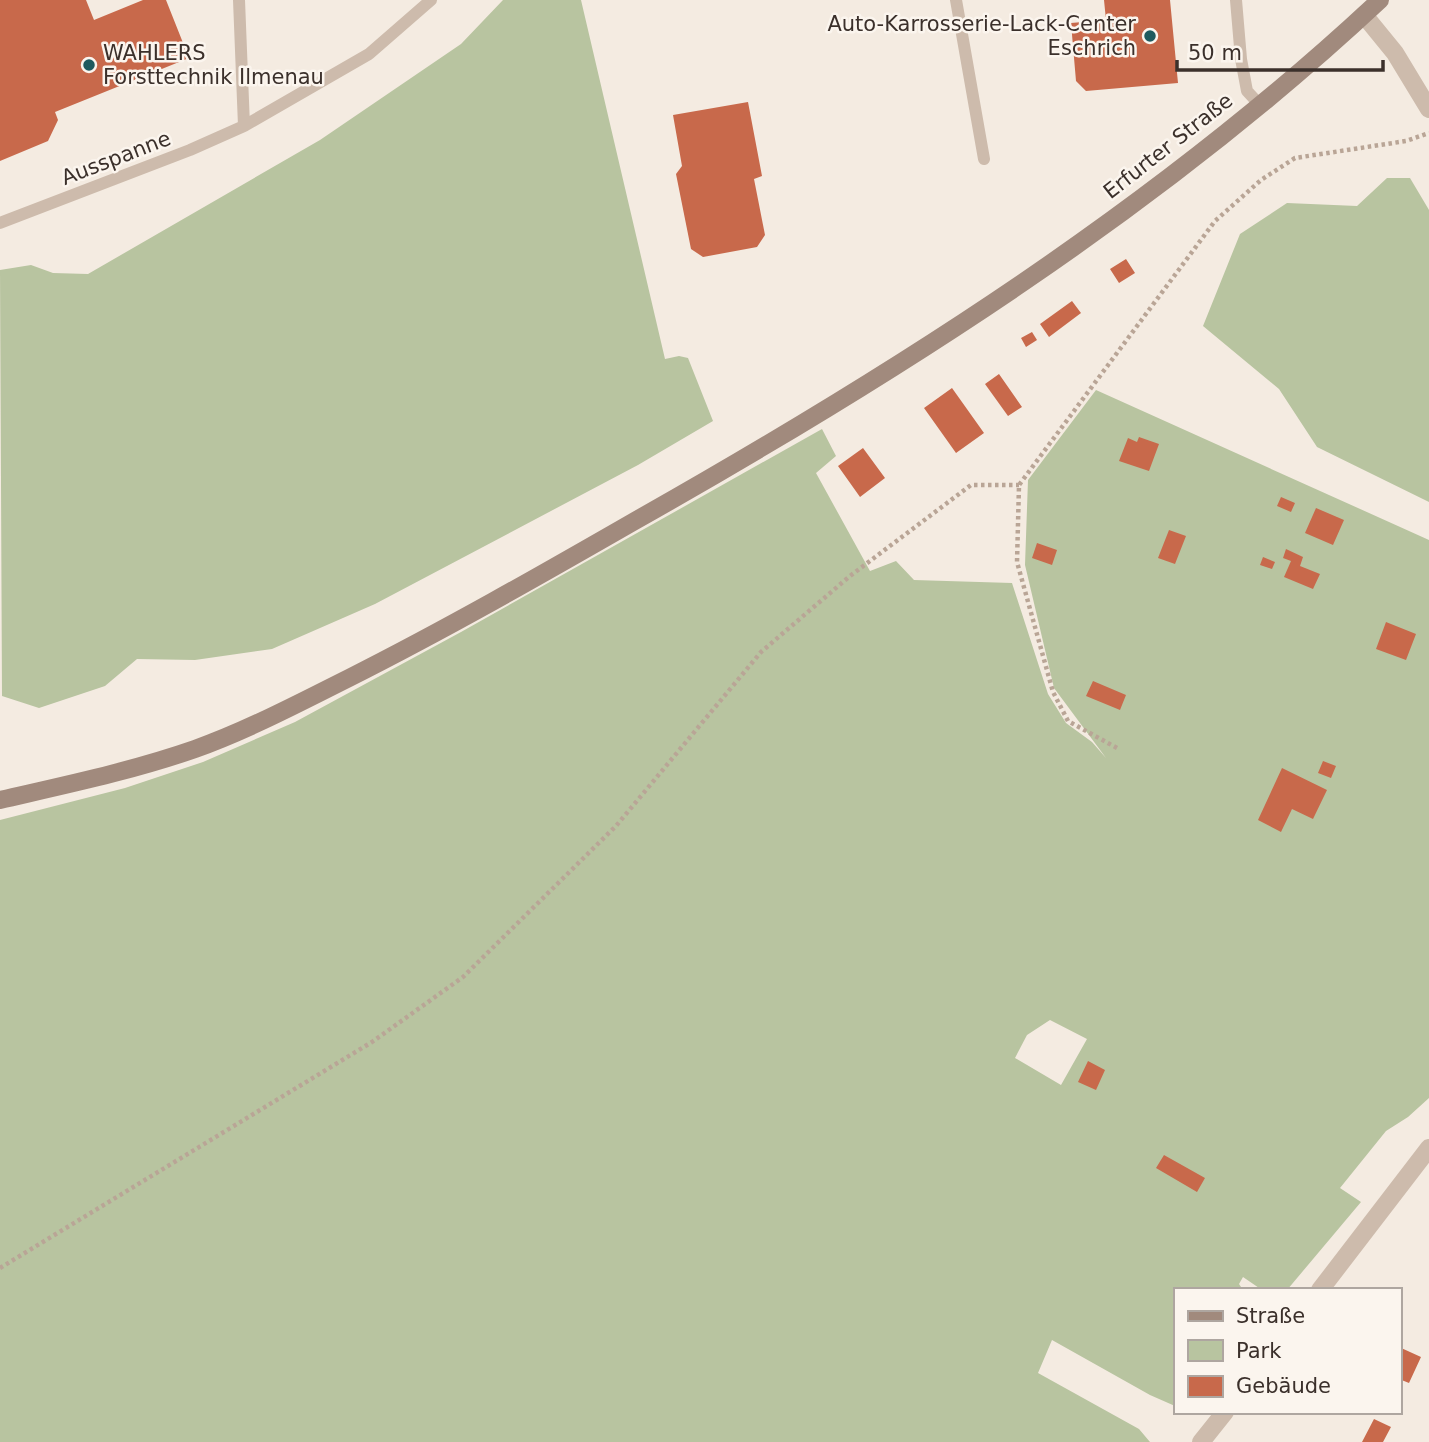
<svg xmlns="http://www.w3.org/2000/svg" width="1429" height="1442" viewBox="0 0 1429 1442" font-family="'DejaVu Sans',sans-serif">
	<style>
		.green { fill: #b8c4a0; fill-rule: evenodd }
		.building { fill: #c8694b }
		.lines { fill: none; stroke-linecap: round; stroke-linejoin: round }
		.path { stroke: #b9a596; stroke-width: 4.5; stroke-dasharray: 3.5 3.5; stroke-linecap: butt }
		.lane { stroke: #cdbbac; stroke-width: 12 }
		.street { stroke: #cdbbac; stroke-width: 18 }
		.secondary { stroke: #a18a7d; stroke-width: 18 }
		.poi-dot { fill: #1f5a5e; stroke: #fbf5ee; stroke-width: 2.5 }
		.labels { text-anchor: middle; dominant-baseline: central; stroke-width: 5; stroke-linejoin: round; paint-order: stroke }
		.poi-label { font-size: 21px; fill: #3b302b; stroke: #fbf5ee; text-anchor: end }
		.street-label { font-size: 21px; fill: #3b302b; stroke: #fbf5ee }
	</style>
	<rect width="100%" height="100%" fill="#f4ebe1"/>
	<path class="green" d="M503,0H581L665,359L679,356L688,358L713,421L638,465L375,604L272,649L195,660L137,659L105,686L39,708L2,696L0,270L31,265L53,273L88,274L320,140L461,44Z
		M1387,178H1410L1429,210V502L1317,447L1279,389L1203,326L1240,234L1287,203L1357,206Z
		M1096,390L1429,540V1098L1408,1117L1386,1131L1340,1188L1361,1202L1287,1290H1262L1243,1277L1239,1284L1243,1290H1175V1406L1150,1395L1052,1340L1038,1373L1139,1429L1150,1442H0V820L125,788L203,762L295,722L461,632L822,429L836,456L816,473L870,571L896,561L914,580L1012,583L1048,694L1066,723L1092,742L1106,758L1054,688L1025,565L1028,480ZM1050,1020L1087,1039L1061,1085L1015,1058L1027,1035Z"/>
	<path class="building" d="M0,0H86L94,20L143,0H166L189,58L55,112L58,120L48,141L0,161Z
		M1104,0H1170L1178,83L1086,91L1076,81L1071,23L1106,20Z
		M748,102L762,176L754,179L765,235L757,247L703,257L691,249L676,174L682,166L673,115Z
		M1126,259L1135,273L1119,283L1110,269Z
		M1072,301L1081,313L1049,337L1040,324Z
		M1032,332L1037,340L1026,347L1021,338Z
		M999,374L1022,407L1008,416L985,384Z
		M952,388L984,433L956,453L924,408Z
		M1139,437L1159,444L1149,471L1119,461L1128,438L1137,442Z
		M863,448L885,478L860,497L838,466Z
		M1281,497L1295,503L1291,512L1277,506Z
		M1316,508L1344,520L1333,545L1305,533Z
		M1169,530L1186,536L1175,564L1158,558Z
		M1037,543L1057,550L1052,565L1032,558Z
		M1286,549L1303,557L1300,566L1320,574L1313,589L1284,577L1291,561L1283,558Z
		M1263,557L1275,562L1272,569L1260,565Z
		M1386,622L1416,634L1406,660L1376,649Z
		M1093,681L1126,695L1120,710L1086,696Z
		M1323,761L1336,766L1331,778L1318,773Z
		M1282,768L1327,790L1313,819L1292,809L1281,832L1258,820Z
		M1088,1061L1105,1070L1096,1090L1078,1082Z
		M1164,1155L1205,1178L1197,1192L1156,1168Z
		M1399,1347L1421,1357L1409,1383L1399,1379Z
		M1374,1419L1391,1427L1383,1442H1362Z"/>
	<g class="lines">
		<path class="path" d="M1117,748L1068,721L1053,692L1017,562L1019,485L1215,221L1261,180L1295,158L1406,141L1429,133
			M0,1268L372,1042L463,977L616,826L761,652L850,576L971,485H1019"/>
		<path class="lane" d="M956,0L984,159
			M1236,0L1241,59L1247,91L1259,104
			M244,126L369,54L431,0
			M0,223L190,150L244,126L239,0"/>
		<path class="street" d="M1364,15L1395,53L1429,109
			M1320,1290L1429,1148
			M1201,1442L1225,1412"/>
		<path class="secondary" d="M0,800C65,785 132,771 195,749C248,730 299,703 349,678C446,629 539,576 633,522C895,374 1159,207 1380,0"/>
	</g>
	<g class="poi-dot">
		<circle cx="1150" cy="36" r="7"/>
		<circle cx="89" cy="65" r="7"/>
	</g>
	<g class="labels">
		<g class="poi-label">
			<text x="1136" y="24">Auto-Karrosserie-Lack-Center<tspan x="1136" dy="24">Eschrich</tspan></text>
			<text x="103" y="53" text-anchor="start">WAHLERS<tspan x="103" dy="24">Forsttechnik Ilmenau</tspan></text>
		</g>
		<g class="street-label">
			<text transform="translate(1168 146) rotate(-38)">Erfurter Straße</text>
			<text transform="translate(116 158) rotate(-21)">Ausspanne</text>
		</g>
	</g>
	<rect x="1174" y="1288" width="228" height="126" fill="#fbf5ee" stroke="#aea6a0" stroke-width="2"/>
	<rect x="1188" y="1311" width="35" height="10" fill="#a18a7d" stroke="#aea6a0" stroke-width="2"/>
	<text x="1236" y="1323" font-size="21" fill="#3b302b">Straße</text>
	<rect x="1188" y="1340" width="35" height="21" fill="#b8c4a0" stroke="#aea6a0" stroke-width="2"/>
	<text x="1236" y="1358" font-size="21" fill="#3b302b">Park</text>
	<rect x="1188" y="1376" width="35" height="21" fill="#c8694b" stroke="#aea6a0" stroke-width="2"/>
	<text x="1236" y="1393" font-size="21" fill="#3b302b">Gebäude</text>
	<path d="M1177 60v10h206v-10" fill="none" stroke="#3b302b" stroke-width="3.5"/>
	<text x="1188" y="60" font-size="21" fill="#3b302b" stroke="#fbf5ee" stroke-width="5" paint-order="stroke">50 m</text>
</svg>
